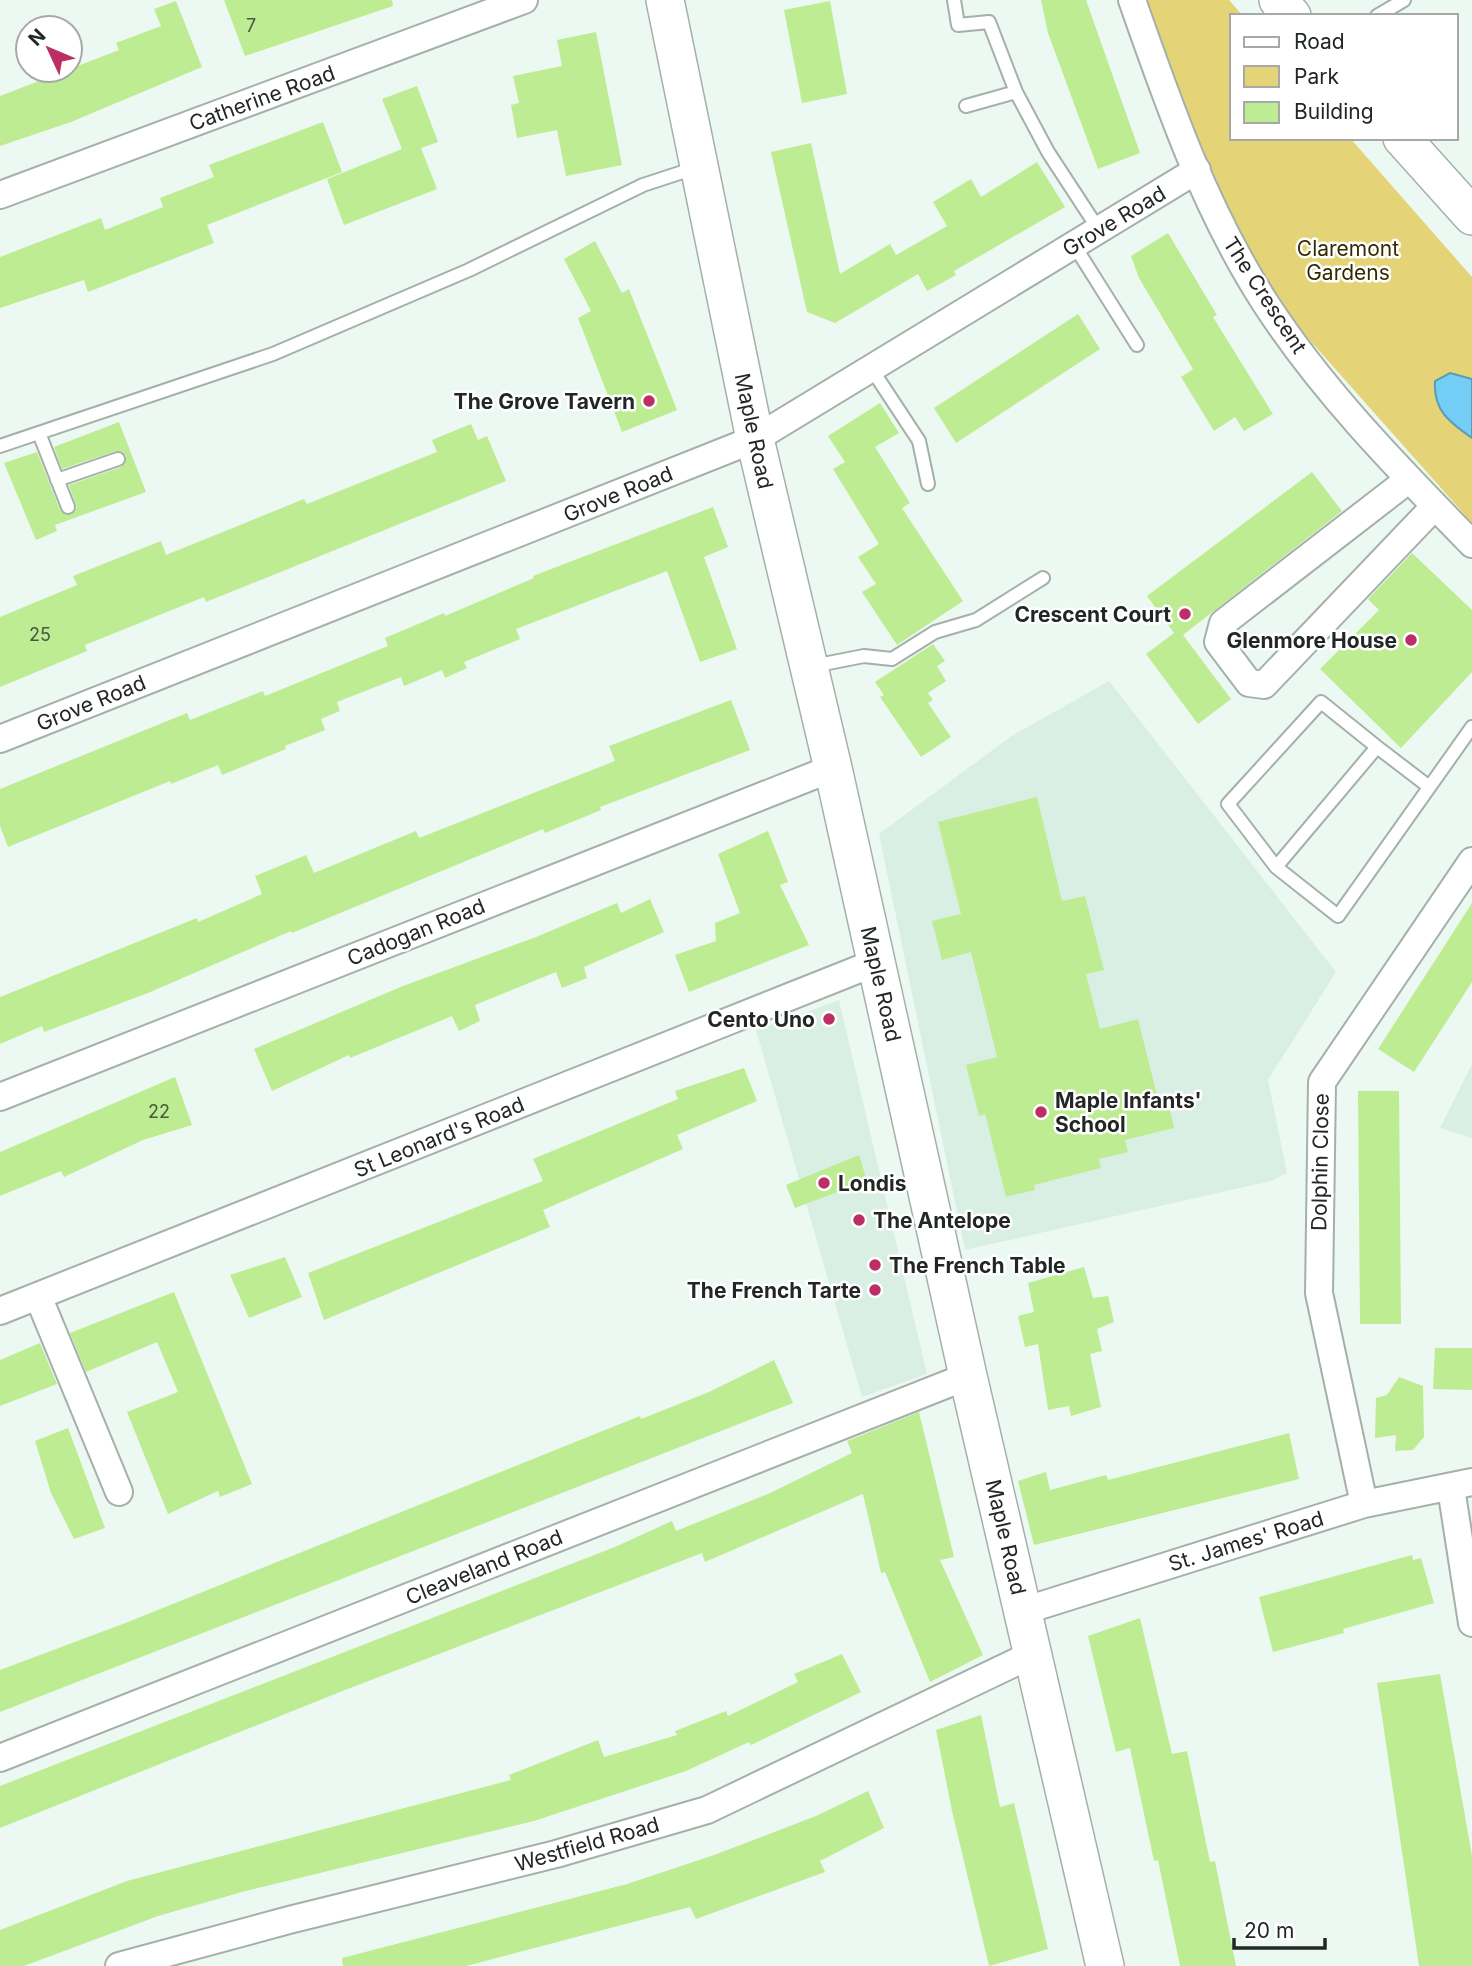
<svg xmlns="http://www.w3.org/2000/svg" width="1472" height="1966" viewBox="0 0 1472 1966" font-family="Inter,sans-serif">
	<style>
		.built { fill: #daefe4 }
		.green { fill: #e5d477 }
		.water { fill: #74cdf4; stroke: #5b9bb6; stroke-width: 2 }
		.building { fill: #bdec92 }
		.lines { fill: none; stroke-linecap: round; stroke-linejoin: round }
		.lane-casing { stroke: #a4b0a9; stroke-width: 16 }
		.street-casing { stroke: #a4b0a9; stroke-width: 30 }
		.secondary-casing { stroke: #a4b0a9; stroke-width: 40 }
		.lane { stroke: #fff; stroke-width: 12 }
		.street { stroke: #fff; stroke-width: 26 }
		.secondary { stroke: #fff; stroke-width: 37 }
		.poi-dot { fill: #bb2f66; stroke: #fff; stroke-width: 2.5 }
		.labels { text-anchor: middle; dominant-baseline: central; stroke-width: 5; stroke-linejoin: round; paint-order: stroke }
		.number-label { font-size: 18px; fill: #495840 }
		.street-label { font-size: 21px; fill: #222725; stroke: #fff }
		.park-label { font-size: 21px; fill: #342c00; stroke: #fff }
		.poi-label { font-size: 21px; font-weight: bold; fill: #222725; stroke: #fff; text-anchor: end }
	</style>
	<rect width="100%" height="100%" fill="#ecf9f2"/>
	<path class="built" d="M1109,681L1336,972L1268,1080L1287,1173L1271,1181L965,1250L879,834L1010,737Z
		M839,1000L927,1374L862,1397L756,1030Z
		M1472,1064V1138L1440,1128Z"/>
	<path class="green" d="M1146,0H1229L1243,16H1232V138H1350L1472,277V523L1266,291L1173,91Z"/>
	<path class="water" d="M1450,373L1472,379V438C1449,422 1433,410 1435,381Z"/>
	<path class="building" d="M224,0H392L393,6L245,56Z
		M1041,0H1086L1140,153L1098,169L1048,33Z
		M176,1L202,67L71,122L0,146V96L119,50L116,43L161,26L154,9Z
		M830,1L847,94L802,103L784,10Z
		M596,32L622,165L566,176L557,130L517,138L511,105L519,103L513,76L562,66L557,40Z
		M417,86L438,142L421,148L437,189L344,225L327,179L402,149L382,99Z
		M323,122L342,172L207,225L214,243L88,292L84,280L0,308V257L101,218L105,230L163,207L160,198L214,177L209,165Z
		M811,143L840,274L890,244L896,255L947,226L933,202L971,179L981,197L1037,162L1065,207L954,271L956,275L927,291L918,274L835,323L807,312L771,152Z
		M1168,233L1217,315L1213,317L1273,414L1244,431L1235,417L1214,431L1181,377L1193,369L1139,278L1131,256Z
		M595,241L622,293L629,289L677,410L622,432L578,318L591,311L564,259Z
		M1078,314L1100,349L956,443L934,408Z
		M880,403L899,433L875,447L910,503L902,508L963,601L897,645L862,592L876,584L858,557L879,544L833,469L845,462L828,436Z
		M119,422L146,492L55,525L57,531L36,540L4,463L37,452L60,510L71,515L77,508L69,485L121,467L126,457L123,452L116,451L62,469L54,447Z
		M471,424L478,440L487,436L506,481L206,602L204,597L85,645L87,651L0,687V617L77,585L73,576L161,541L166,555L304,499L307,504L437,452L432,440Z
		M1312,472L1342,511L1183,635L1231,699L1198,724L1146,654L1174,633L1147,596Z
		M713,507L728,547L704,557L737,649L700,662L667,571L516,629L520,639L464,662L467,668L445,678L442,670L404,686L401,677L337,702L340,711L321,719L325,730L285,746L286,749L222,775L218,765L171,784L170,781L8,847L0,826V789L187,713L190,720L263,691L265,696L388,646L385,638L444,613L445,616L534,578L533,576Z
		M1412,553L1472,610V672L1401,748L1320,669L1379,610L1368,599Z
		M933,644L945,661L937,666L946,681L928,693L933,700L928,703L951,737L921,757L880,697L884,695L875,682Z
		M731,700L750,750L600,807L601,810L545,833L543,829L292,933L291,931L148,993L44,1032L42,1026L0,1044V997L197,918L198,922L262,894L255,876L306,855L314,873L416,831L419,838L615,761L609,746Z
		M1037,797L1062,901L1085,896L1104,970L1086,974L1100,1029L1138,1019L1160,1107L1169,1105L1174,1128L1125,1140L1128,1152L1099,1159L1101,1168L1034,1185L1035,1190L1006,1197L985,1114L979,1116L966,1065L997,1057L971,952L942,960L932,921L961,914L938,822Z
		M768,831L788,882L780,885L809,945L689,992L675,955L716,941L715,923L740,913L718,854Z
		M650,899L664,932L584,967L587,978L562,988L556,972L475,1005L480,1021L459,1031L452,1016L350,1058L349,1055L272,1091L254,1049L403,986L536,937L617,903L621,913Z
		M1472,903V982L1414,1072L1378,1049Z
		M744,1068L757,1101L677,1135L683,1149L543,1210L550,1227L324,1320L308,1273L543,1181L533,1159L678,1099L675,1091Z
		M175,1077L192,1125L143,1140L64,1177L61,1171L0,1196V1152Z
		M1358,1091H1399L1401,1324H1360Z
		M859,1155L867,1181L795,1208L786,1185Z
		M285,1257L302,1297L249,1318L230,1275Z
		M1084,1267L1093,1298L1108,1296L1114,1322L1097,1329L1102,1351L1090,1354L1101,1407L1071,1416L1069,1406L1048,1410L1038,1344L1025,1347L1018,1316L1034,1312L1028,1283Z
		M174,1292L252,1484L220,1497L218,1491L168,1514L127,1412L178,1392L157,1342L86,1372L70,1333Z
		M40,1343L57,1384L0,1406V1360Z
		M1435,1348H1472V1390L1433,1389Z
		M774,1360L793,1403L0,1712V1670L128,1622L640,1416L641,1419L709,1392Z
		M1399,1377L1423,1386L1424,1437L1413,1450L1395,1451L1396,1435L1375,1438L1376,1398L1387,1395Z
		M919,1412L954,1557L940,1560L983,1655L930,1682L885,1572L881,1573L863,1494L705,1562L702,1553L345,1690L0,1828V1786L615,1547L672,1521L676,1531L770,1493L852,1453L847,1441Z
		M68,1428L105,1528L74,1539L51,1493L35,1441Z
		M1289,1433L1299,1479L1034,1545L1018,1481L1046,1472L1050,1490L1106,1475L1108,1480Z
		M1412,1555L1413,1560L1421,1558L1434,1603L1343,1629L1344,1633L1273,1652L1259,1597Z
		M1140,1618L1172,1754L1187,1751L1210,1862L1215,1861L1236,1966H1180L1158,1860L1154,1861L1130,1748L1116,1752L1088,1636Z
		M842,1654L861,1692L751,1745L749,1742L686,1771L534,1821L242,1892L158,1916L24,1966H0V1930L127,1881L511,1780L509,1775L598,1740L604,1757L677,1735L675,1731L726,1711L728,1716L798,1682L794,1674Z
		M1440,1674L1472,1856V1966H1419L1377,1683Z
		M981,1715L1000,1807L1014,1803L1048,1949L989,1966L952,1811L936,1730Z
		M868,1791L884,1828L820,1861L825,1872L696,1919L690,1907L466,1966H343L342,1958L627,1884L714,1855L816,1816Z"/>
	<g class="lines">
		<g class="lane-casing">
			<path id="lane" d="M954,0L958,25L989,22L1016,92L1048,152L1099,230
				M1377,16L1404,0
				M966,106L1016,92
				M1074,245L1137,345
				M871,368L919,441L928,484
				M39,433L68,507
				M0,446L273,354L469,270L643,185L695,168
				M57,480L118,459
				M813,666L864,656L892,659L935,632L976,620L1043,578
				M1428,786L1377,747L1276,867L1338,916L1472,727
				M1276,867L1228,804L1321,702L1377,747"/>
		</g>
		<g class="street-casing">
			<path id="street" d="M1132,0C1168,103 1205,209 1264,301C1322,391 1398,468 1472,544
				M0,195L524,0
				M1408,480L1223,623L1218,642L1249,683L1264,685L1435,506
				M0,739L755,439L1197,170
				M0,1097L833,768
				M38,1296L119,1492
				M0,1311L877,962
				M1451,1488L1472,1623
				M1364,1504L1319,1293L1322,1082L1472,861
				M1023,1611L1364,1504L1472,1482
				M0,1758L968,1376
				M119,1966L289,1920L556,1854L707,1810L1031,1655"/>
		</g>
		<g class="secondary-casing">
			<path id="secondary" d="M665,0L755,439L833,768L968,1376L1105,1966
				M1278,0L1292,16
				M1402,138L1472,216"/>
		</g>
		<use href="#lane" class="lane"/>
		<use href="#street" class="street"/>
		<use href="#secondary" class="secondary"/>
	</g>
	<g class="poi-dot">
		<circle cx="649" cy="401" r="7"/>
		<circle cx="1185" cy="614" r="7"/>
		<circle cx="1411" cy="640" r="7"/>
		<circle cx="829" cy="1019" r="7"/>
		<circle cx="1041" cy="1112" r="7"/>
		<circle cx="824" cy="1183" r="7"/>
		<circle cx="859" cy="1220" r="7"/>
		<circle cx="875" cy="1265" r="7"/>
		<circle cx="875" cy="1290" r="7"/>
	</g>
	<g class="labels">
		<g class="number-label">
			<text x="251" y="25">7</text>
			<text x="40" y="634">25</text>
			<text x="159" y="1111">22</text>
		</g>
		<g class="street-label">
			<text transform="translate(262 98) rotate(-20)">Catherine Road</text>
			<text transform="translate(1114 221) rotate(-31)">Grove Road</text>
			<text transform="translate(1265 295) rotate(57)">The Crescent</text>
			<text transform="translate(754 431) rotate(78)">Maple Road</text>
			<text transform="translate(618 494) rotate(-22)">Grove Road</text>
			<text transform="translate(91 703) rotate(-22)">Grove Road</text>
			<text transform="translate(416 932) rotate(-22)">Cadogan Road</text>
			<text transform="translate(881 984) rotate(77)">Maple Road</text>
			<text transform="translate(439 1137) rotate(-22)">St Leonard's Road</text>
			<text transform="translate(1320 1162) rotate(-89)">Dolphin Close</text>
			<text transform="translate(1006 1537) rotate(77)">Maple Road</text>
			<text transform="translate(1246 1541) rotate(-17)">St. James' Road</text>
			<text transform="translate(484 1567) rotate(-22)">Cleaveland Road</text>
			<text transform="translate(587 1844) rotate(-16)">Westfield Road</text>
		</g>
		<g class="park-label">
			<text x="1348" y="248">Claremont<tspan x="1348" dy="24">Gardens</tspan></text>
		</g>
		<g class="poi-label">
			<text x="635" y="401">The Grove Tavern</text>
			<text x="1171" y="614">Crescent Court</text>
			<text x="1397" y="640">Glenmore House</text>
			<text x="815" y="1019">Cento Uno</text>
			<text x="1055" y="1100" text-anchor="start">Maple Infants'<tspan x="1055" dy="24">School</tspan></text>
			<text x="838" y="1183" text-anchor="start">Londis</text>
			<text x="873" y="1220" text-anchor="start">The Antelope</text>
			<text x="889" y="1265" text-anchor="start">The French Table</text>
			<text x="861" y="1290">The French Tarte</text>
		</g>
	</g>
	<rect x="1230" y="14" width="228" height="126" fill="#ffffff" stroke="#a7a9a8" stroke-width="2"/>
	<rect x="1244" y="37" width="35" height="10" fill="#ffffff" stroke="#a7a9a8" stroke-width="2"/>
	<text x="1294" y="49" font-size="21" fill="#222725">Road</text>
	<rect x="1244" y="66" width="35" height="21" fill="#e5d477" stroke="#a7a9a8" stroke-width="2"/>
	<text x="1294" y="84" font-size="21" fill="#222725">Park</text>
	<rect x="1244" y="102" width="35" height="21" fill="#bdec92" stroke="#a7a9a8" stroke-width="2"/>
	<text x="1294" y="119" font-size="21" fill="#222725">Building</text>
	<g transform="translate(49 49) rotate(314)"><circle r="33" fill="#ffffff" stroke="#a7a9a8" stroke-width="2"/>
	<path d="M0-5L12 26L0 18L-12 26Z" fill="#bb2f66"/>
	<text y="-10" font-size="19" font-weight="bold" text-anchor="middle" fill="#222725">N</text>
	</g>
	<path d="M1234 1938v10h91v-10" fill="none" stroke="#222725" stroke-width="3.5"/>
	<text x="1244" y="1938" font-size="21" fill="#222725" stroke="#ffffff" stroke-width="5" paint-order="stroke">20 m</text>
</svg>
